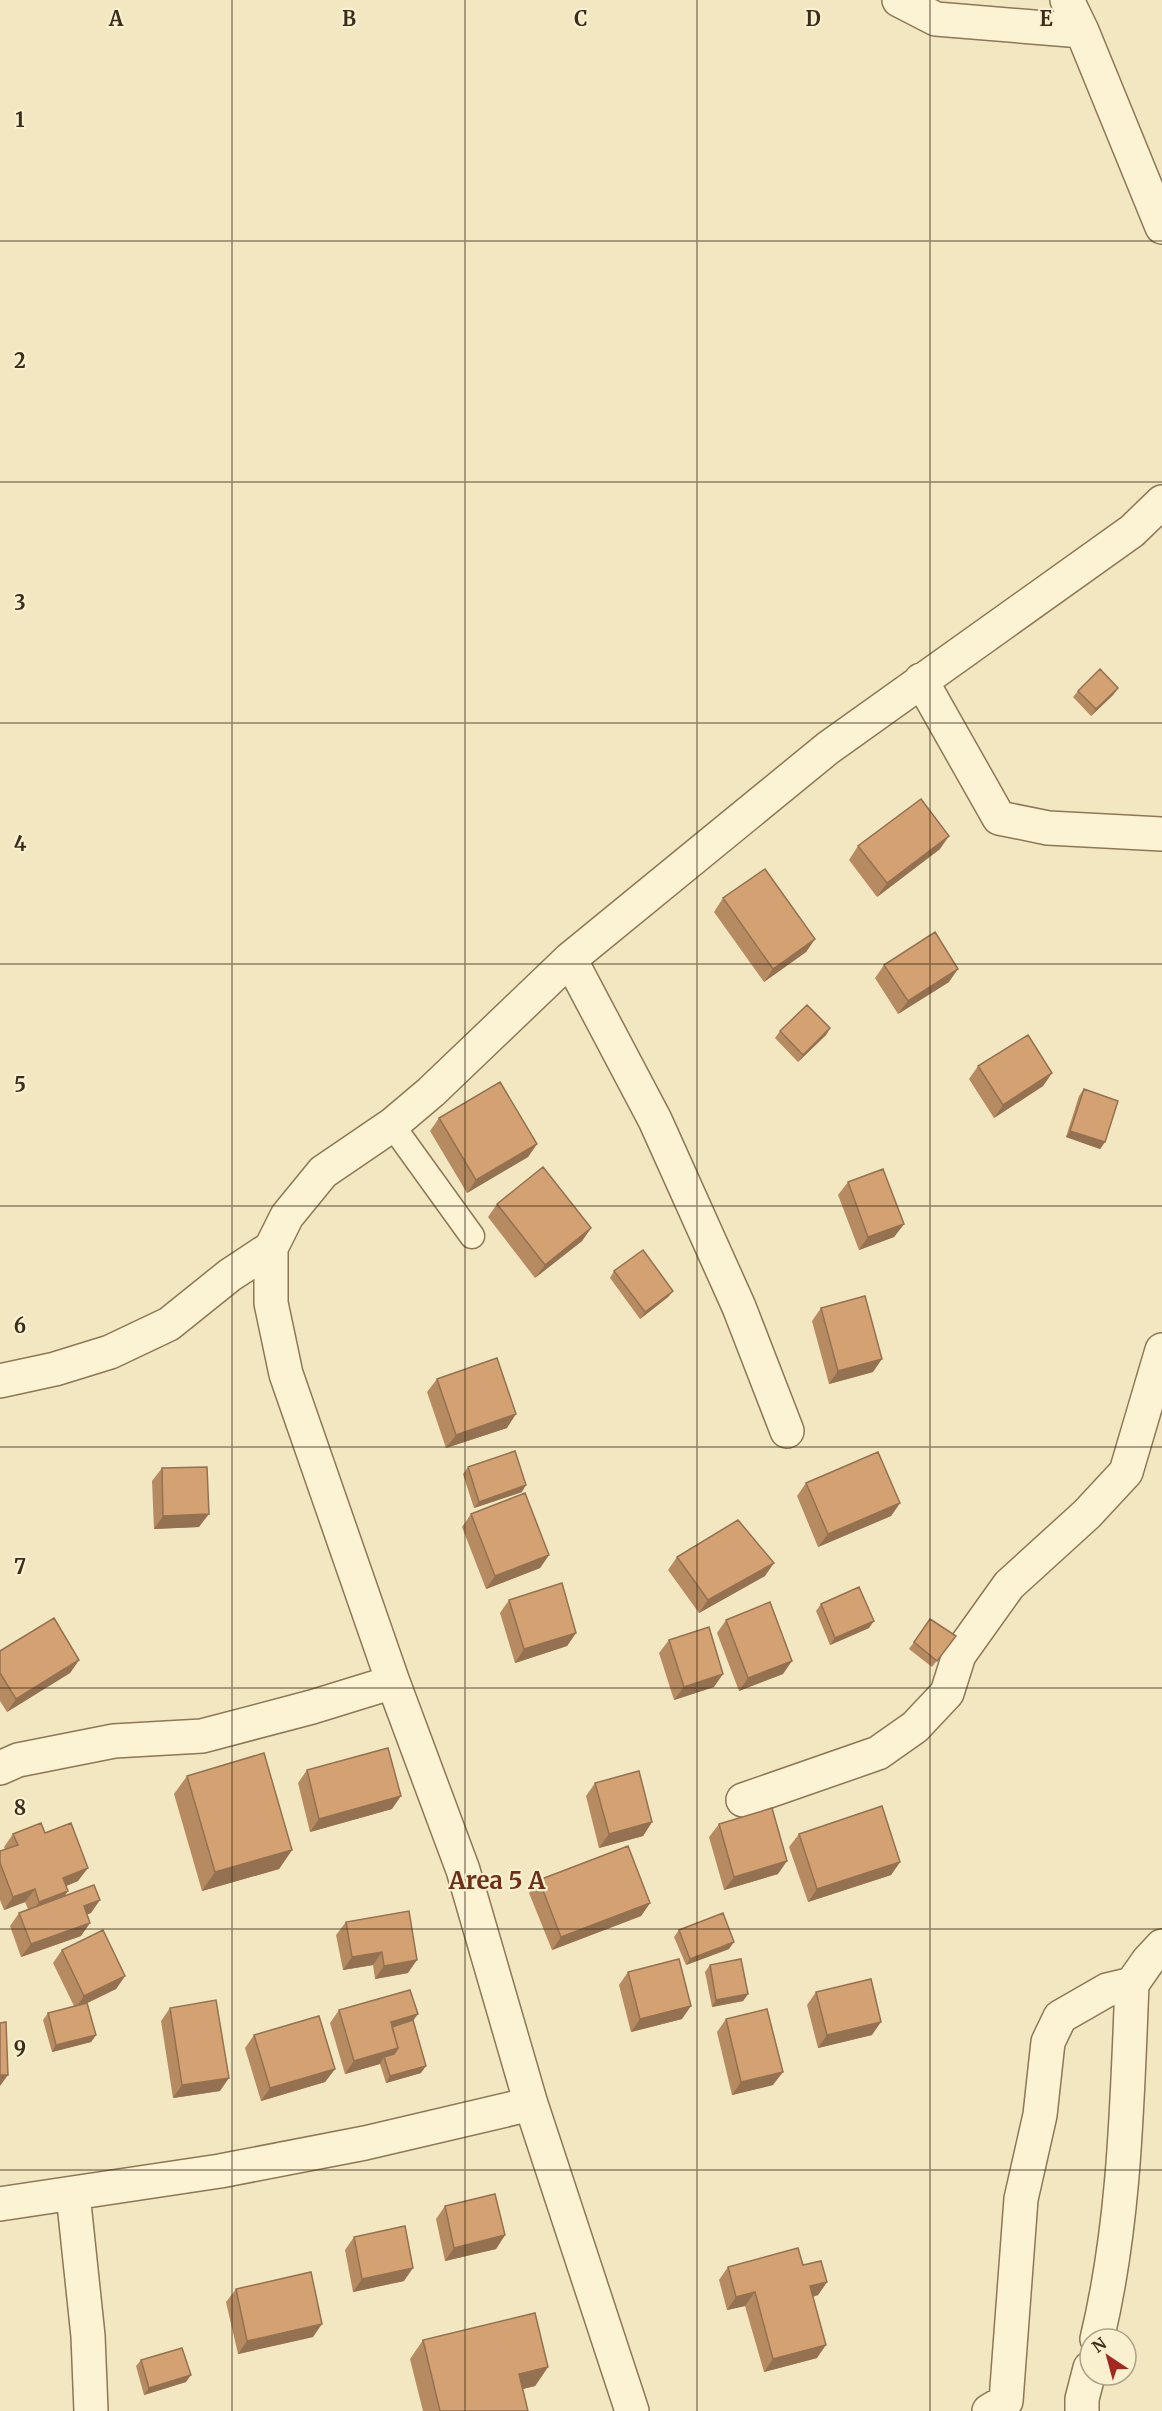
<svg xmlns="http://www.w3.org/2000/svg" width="1162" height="2411" viewBox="0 0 1162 2411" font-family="Merriweather,serif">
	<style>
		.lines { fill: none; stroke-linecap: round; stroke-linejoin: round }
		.lane-casing { stroke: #8d7756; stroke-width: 27 }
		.street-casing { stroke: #8d7756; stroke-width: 36 }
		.lane { stroke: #fcf3d4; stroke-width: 24 }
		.street { stroke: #fcf3d4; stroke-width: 33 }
		.wall { fill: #b68b62 }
		.shaded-wall { fill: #947150 }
		.building { fill: #d4a272; stroke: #947150; stroke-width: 1.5 }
		.grid { fill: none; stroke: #3b2d1c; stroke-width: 1.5; stroke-opacity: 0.55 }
		.labels { text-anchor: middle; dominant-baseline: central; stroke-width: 4.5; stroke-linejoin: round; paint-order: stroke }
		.quarter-label { font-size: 24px; font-weight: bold; fill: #6c2f17; stroke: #f9f0d0 }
		.grid-label { font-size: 20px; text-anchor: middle; font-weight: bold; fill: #3b2d1c; stroke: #f9f0d0; stroke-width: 4.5; stroke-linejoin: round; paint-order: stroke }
	</style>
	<rect width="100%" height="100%" fill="#f2e7c0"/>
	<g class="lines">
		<g class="lane-casing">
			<path id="lane" d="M392,1125L472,1236"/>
		</g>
		<g class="street-casing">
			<path id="street" d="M899,0L936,19L1082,31
				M1067,0L1082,31L1162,227
				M921,680L999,818L1048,828L1162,834
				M570,959L655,1120L739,1307L787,1431
				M0,1381L55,1369L110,1352L169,1324L230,1275L271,1248
				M0,1768L18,1760L114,1741L202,1736L312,1707L393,1682
				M743,1800L878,1753L915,1727L947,1693L959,1655L1009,1585L1087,1514L1126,1472L1162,1350
				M73,2194L88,2336L91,2411
				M0,2204L220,2171L365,2143L531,2104
				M1097,2339C1125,2223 1127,2103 1132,1984
				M632,2411L531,2104L463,1870L393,1682L286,1374L271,1303V1248L287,1216L323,1172L392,1125L431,1092L570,959L828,748L1132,531L1162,502
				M989,2411L1006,2401L1021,2199L1040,2115L1048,2042L1060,2017L1107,1990L1132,1984L1148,1961L1162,1946
				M1082,2411V2399L1090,2368"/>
		</g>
		<use href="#lane" class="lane"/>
		<use href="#street" class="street"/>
	</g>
	<path class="wall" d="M1118,688L1113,695L1091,716L1073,697L1078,691Z
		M858,846L940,849L877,897L849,860Z
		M723,898L815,939L806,952L764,982L714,912Z
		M884,965L949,982L898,1014L875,978Z
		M830,1028L826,1035L798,1062L775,1038L780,1031Z
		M978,1066L1052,1073L1043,1086L994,1118L969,1079Z
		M1084,1089L1105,1142L1100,1149L1066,1137L1079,1096Z
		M439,1118L537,1144L528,1157L467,1193L430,1131Z
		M848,1182L904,1224L894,1237L859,1250L838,1195Z
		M497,1204L591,1228L582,1241L535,1278L488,1217Z
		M614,1271L673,1291L668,1297L640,1319L610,1278Z
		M821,1308L873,1372L829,1384L812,1321Z
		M437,1379L507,1428L446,1448L427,1392Z
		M468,1467L522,1492L474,1508L463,1474Z
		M162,1468L199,1527L154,1529L152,1481Z
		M806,1483L900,1503L891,1516L818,1547L797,1496Z
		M471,1514L549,1555L540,1568L486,1589L462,1527Z
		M677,1557L765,1576L699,1613L668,1570Z
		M509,1600L576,1633L567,1646L515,1663L500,1613Z
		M821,1604L869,1628L830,1645L816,1611Z
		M930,1619L956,1636L932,1667L909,1649Z
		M726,1620L783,1674L739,1691L717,1633Z
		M669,1640L714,1687L674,1700L659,1653Z
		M0,1651L79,1660L70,1673L7,1712L0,1701Z
		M307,1770L392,1809L310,1832L298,1783Z
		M187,1776L292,1850L279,1869L202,1891L174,1794Z
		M595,1783L652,1822L643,1836L599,1848L586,1796Z
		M719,1824L778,1874L724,1890L709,1837Z
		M45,1833L78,1881L66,1886L65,1896L91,1913L87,1914L81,1936L21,1957L10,1926L19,1913L28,1909L25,1902L4,1910L0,1900V1851L5,1849L4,1847L13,1834Z
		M799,1834L900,1862L891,1875L808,1902L789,1847Z
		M539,1880L650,1903L641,1916L552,1950L529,1893Z
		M346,1922L408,1973L375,1979L373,1965L343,1970L336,1935Z
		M679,1930L729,1949L686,1965L674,1937Z
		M62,1950L125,1976L116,1989L87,2003L96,2035L91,2042L52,2052L43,2020L48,2013L74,2006L53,1963Z
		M710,1965L748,1994L743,2001L712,2007L705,1972Z
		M628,1972L682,2019L631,2032L619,1985Z
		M816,1992L872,2035L818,2048L807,2005Z
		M170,2008L220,2091L173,2098L161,2021Z
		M339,2010L418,2014L413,2020L421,2073L386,2083L380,2064L345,2074L330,2023Z
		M726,2019L773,2085L732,2095L717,2032Z
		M254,2035L335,2069L325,2082L261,2101L245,2048Z
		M445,2206L505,2235L496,2249L445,2261L436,2219Z
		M354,2237L404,2281L353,2292L345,2250Z
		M803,2265L827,2282L818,2295L813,2297L817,2358L764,2372L745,2306L727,2310L719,2280L728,2267Z
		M236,2289L313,2337L238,2354L226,2302Z
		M423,2340L548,2367L535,2386L523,2389L528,2411H423L410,2359Z
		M141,2360L186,2382L144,2395L136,2366Z"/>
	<path class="shaded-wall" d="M1118,688L1113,695L1091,716L1096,709Z
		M949,836L940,849L877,897L887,883Z
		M815,939L806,952L764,982L773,969Z
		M958,969L949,982L898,1014L908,1001Z
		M830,1028L826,1035L798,1062L803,1055Z
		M1052,1073L1043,1086L994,1118L1003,1105Z
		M1070,1131L1105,1142L1100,1149L1066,1137Z
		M537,1144L528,1157L467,1193L476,1180Z
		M904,1224L894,1237L859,1250L868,1237Z
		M591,1228L582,1241L535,1278L545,1265Z
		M673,1291L668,1297L640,1319L645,1312Z
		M882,1359L873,1372L829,1384L838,1371Z
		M516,1414L507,1428L446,1448L456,1435Z
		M526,1485L522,1492L474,1508L479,1502Z
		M900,1503L891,1516L818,1547L828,1534Z
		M209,1514L199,1527L154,1529L163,1516Z
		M549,1555L540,1568L486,1589L495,1576Z
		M774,1563L765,1576L699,1613L708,1600Z
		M874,1621L869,1628L830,1645L835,1638Z
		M576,1633L567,1646L515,1663L524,1649Z
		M79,1660L70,1673L7,1712L16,1699Z
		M792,1661L783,1674L739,1691L748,1678Z
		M723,1674L714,1687L674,1700L684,1687Z
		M401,1796L392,1809L310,1832L319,1819Z
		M652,1822L643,1836L599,1848L609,1834Z
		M292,1850L279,1869L202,1891L215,1872Z
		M787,1861L778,1874L724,1890L734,1877Z
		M900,1862L891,1875L808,1902L817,1889Z
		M88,1868L78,1881L54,1891L63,1878Z
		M35,1889L25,1902L4,1910L13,1897Z
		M68,1891L59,1904L30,1915L39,1902Z
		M100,1900L91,1913L75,1919L84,1906Z
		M650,1903L641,1916L552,1950L561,1937Z
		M90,1923L81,1936L21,1957L31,1944Z
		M734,1942L729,1949L686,1965L690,1959Z
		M382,1952L373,1965L343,1970L352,1957Z
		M417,1960L408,1973L375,1979L384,1966Z
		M125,1976L116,1989L75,2009L84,1996Z
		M748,1994L743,2001L712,2007L716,2000Z
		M691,2006L682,2019L631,2032L640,2019Z
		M418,2014L408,2027L388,2033L391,2022Z
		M881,2022L872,2035L818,2048L827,2035Z
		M96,2035L91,2042L52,2052L56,2045Z
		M398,2048L389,2061L384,2057L380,2064L345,2074L354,2061Z
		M426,2066L421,2073L386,2083L390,2076Z
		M335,2069L325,2082L261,2101L270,2088Z
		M783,2072L773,2085L732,2095L741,2082Z
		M0,2075H8L0,2086Z
		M229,2078L220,2091L173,2098L182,2085Z
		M505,2235L496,2249L445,2261L454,2248Z
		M413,2268L404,2281L353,2292L362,2279Z
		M827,2282L818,2295L801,2299L810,2286Z
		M755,2292L745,2306L727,2310L736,2297Z
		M322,2324L313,2337L238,2354L247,2341Z
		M826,2345L817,2358L764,2372L773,2359Z
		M548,2367L535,2386L506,2393L519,2374Z
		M191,2375L186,2382L144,2395L149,2388Z"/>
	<path class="building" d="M1100,669L1118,688L1096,709L1078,691Z
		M921,799L949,836L887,883L858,846Z
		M765,869L815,939L773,969L723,898Z
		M935,932L958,969L908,1001L884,965Z
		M807,1005L830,1028L803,1055L780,1031Z
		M1028,1035L1052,1073L1003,1105L978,1066Z
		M500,1082L537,1144L476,1180L439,1118Z
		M1084,1089L1118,1101L1105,1142L1070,1131Z
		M543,1167L591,1228L545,1265L497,1204Z
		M883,1169L904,1224L868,1237L848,1182Z
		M643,1250L673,1291L645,1312L614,1271Z
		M865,1296L882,1359L838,1371L821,1308Z
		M497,1358L516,1414L456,1435L437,1379Z
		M515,1451L526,1485L479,1502L468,1467Z
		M878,1452L900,1503L828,1534L806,1483Z
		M207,1467L209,1514L163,1516L162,1468Z
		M525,1493L549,1555L495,1576L471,1514Z
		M738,1520L774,1563L708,1600L677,1557Z
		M562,1583L576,1633L524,1649L509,1600Z
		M859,1587L874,1621L835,1638L821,1604Z
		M770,1602L792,1661L748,1678L726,1620Z
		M54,1618L79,1660L16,1699L0,1673V1651Z
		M930,1619L956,1636L937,1661L914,1642Z
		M709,1627L723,1674L684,1687L669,1640Z
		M388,1748L401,1796L319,1819L307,1770Z
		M264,1753L292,1850L215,1872L187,1776Z
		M639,1771L652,1822L609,1834L595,1783Z
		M882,1806L900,1862L817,1889L799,1834Z
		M772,1808L787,1861L734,1877L719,1824Z
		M41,1823L45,1833L71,1823L88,1868L63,1878L68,1891L39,1902L35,1889L13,1897L0,1863V1851L18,1845L13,1834Z
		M628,1846L650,1903L561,1937L539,1880Z
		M94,1885L100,1900L84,1906L90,1923L31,1944L19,1913Z
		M409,1911L417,1960L384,1966L382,1952L352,1957L346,1922Z
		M723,1913L734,1942L690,1959L679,1930Z
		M103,1930L125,1976L84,1996L62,1950Z
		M679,1959L691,2006L640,2019L628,1972Z
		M741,1959L748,1994L716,2000L710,1965Z
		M871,1979L881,2022L827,2035L816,1992Z
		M410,1990L418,2014L391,2022L398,2048L354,2061L339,2010Z
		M216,2000L229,2078L182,2085L170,2008Z
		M87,2003L96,2035L56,2045L48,2013Z
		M767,2009L783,2072L741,2082L726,2019Z
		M319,2016L335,2069L270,2088L254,2035Z
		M413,2020L426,2066L390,2076L384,2057L394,2054L398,2048L392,2027Z
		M6,2022L8,2075H0V2023Z
		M495,2194L505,2235L454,2248L445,2206Z
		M405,2226L413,2268L362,2279L354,2237Z
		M798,2248L803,2265L821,2261L827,2282L810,2286L826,2345L773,2359L755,2292L736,2297L728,2267Z
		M311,2272L322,2324L247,2341L236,2289Z
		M535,2313L548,2367L519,2374L528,2411H440L423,2340Z
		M182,2348L191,2375L149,2388L141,2360Z"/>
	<path class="grid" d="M232,0V2411M465,0V2411M697,0V2411M930,0V2411M0,241H1162M0,482H1162M0,723H1162M0,964H1162M0,1206H1162M0,1447H1162M0,1688H1162M0,1929H1162M0,2170H1162"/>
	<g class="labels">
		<g class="quarter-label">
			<text x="497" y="1880">Area 5 A</text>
		</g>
	</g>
	<g class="grid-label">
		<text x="116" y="26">A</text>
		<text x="349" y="26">B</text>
		<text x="581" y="26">C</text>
		<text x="813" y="26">D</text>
		<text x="1046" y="26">E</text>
		<text x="20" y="127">1</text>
		<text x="20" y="368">2</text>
		<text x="20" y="610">3</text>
		<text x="20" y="851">4</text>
		<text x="20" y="1092">5</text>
		<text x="20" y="1333">6</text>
		<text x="20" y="1574">7</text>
		<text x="20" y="1815">8</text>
		<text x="20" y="2056">9</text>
	</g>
	<g transform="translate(1108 2357) rotate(324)"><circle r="28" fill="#f9f0d0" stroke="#ada288" stroke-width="1.5"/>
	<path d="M0-4.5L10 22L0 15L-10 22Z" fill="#a22920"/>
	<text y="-9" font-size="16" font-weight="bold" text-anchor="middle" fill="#3b2d1c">N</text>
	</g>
</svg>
